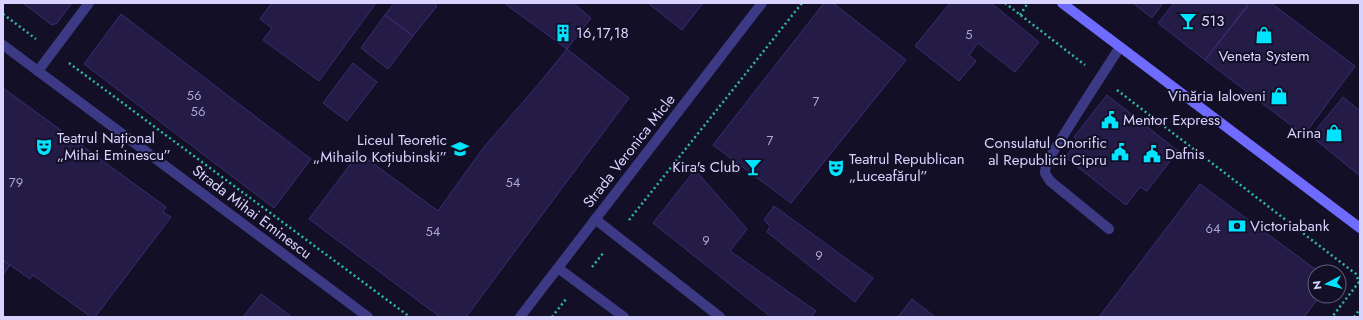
<svg xmlns="http://www.w3.org/2000/svg" width="1363" height="320" viewBox="0 0 1363 320" font-family="Jost,sans-serif">
	<style>
		.building { fill: #241b47; stroke: #3b2d73 }
		.lines { fill: none; stroke-linecap: round; stroke-linejoin: round }
		.path { stroke: #2fb8b0; stroke-width: 2.5; stroke-dasharray: 2 3; stroke-linecap: butt }
		.lane { stroke: #3d3a85; stroke-width: 10 }
		.street { stroke: #3d3a85; stroke-width: 10 }
		.secondary { stroke: #6f6bff; stroke-width: 10 }
		.labels { text-anchor: middle; dominant-baseline: central; stroke-width: 4; stroke-linejoin: round; paint-order: stroke }
		.number-label { font-size: 13px; fill: #aca6d1 }
		.poi-label { font-size: 15px; fill: #d9d4ff; stroke: #130f26; text-anchor: start }
		.street-label { font-size: 15px; fill: #d9d4ff; stroke: #130f26 }
	</style>
	<rect width="100%" height="100%" fill="#130f26"/>
	<path class="building" d="M23,3H72L57,23L52,25Z
		M272,3H376L319,81L263,40L272,28L260,19Z
		M394,3H433L437,6L413,36L385,15Z
		M504,3H573L591,18L567,49Z
		M648,3H703L682,30Z
		M824,3H833L906,60L791,203L713,145Z
		M950,3H991L1039,42L1015,72L978,43L969,55L976,61L959,81L915,46Z
		M1133,3H1163L1152,18Z
		M1174,3H1244L1248,6L1205,60L1158,23Z
		M1249,3H1271L1355,66L1304,135L1205,60Z
		M121,14L311,159L274,208L84,64Z
		M385,15L413,36L388,69L361,48Z
		M567,49L629,98L466,317H440L309,219L359,153L438,211L484,147L537,86Z
		M353,63L377,82L347,121L323,103Z
		M3,88L166,207L163,212L171,217L95,317H91L33,275L30,279L3,260Z
		M1107,95L1178,151L1147,191L1140,187L1126,205L1065,157L1078,141L1074,137Z
		M1343,97L1360,111V176L1311,136Z
		M695,170L747,229L730,251L816,311L811,317H771L653,223Z
		M1200,184L1319,272H1315V296H1320L1304,317H1099Z
		M774,206L873,278L855,302L767,232L770,226L764,220Z
		M3,260L10,265L3,275Z
		M261,294L292,317H243Z
		M912,299L935,317H898Z"/>
	<g class="lines">
		<path class="path" d="M1005,3L1085,65
			M3,14L36,39
			M1020,15L1028,3
			M69,63L410,317
			M1117,90L1356,274L1359,282L1332,317
			M629,220L802,3
			M592,267L604,252
			M552,317L566,299
			M1354,317L1360,309"/>
		<path class="lane" d="M38,71L89,3
			M595,219L720,317
			M1109,229L1050,181L1045,173L1046,163L1087,98L1120,47
			M558,268L624,317"/>
		<path class="street" d="M3,45L368,317
			M520,317L762,3"/>
		<path class="secondary" d="M1062,3L1360,228"/>
	</g>
	<defs>
		<g id="bar-bare" transform="scale(1.38)"><path d="M-6-5H6L.8 .8V4.5H3.5V6h-7V4.5H-.8V.8Z" fill="#00e5ff" stroke="#130f26" stroke-width="2.5" paint-order="stroke"/></g>
		<g id="building-bare" transform="scale(1.38)"><path d="M-4-6H4V6H1V3H-1V6H-4ZM-2.5-4.3h1.7v1.8h-1.7ZM.8-4.3h1.7v1.8H.8ZM-2.5-1h1.7V.8h-1.7ZM.8-1h1.7V.8H.8Z" fill="#00e5ff" stroke="#130f26" stroke-width="2.5" paint-order="stroke"/></g>
		<g id="shop-bare" transform="scale(1.38)"><path d="M-5-2.5h2.3a2.7 3.5 0 0 1 5.4 0H5L5.5 6h-11ZM-1.5-2.5h3a1.5 2.3 0 0 0-3 0Z" fill="#00e5ff" stroke="#130f26" stroke-width="2.5" paint-order="stroke"/></g>
		<g id="civic-bare" transform="scale(1.38)"><path d="M-.6-6.5H3V-4.5H.6V-3L4-1V1h2V6H-6V1h2V-1L-.6-3ZM-1.2 2.5V6h2.4V2.5Z" fill="#00e5ff" stroke="#130f26" stroke-width="2.5" paint-order="stroke"/></g>
		<g id="theatre-bare" transform="scale(1.38)"><path d="M-5-5.5Q0-4 5-5.5V0Q5 5 0 6Q-5 5-5 0ZM-3.3-2.5H-1v1.5H-3.3ZM1-2.5H3.3v1.5H1ZM-2.8 1Q0 5.5 2.8 1Z" fill="#00e5ff" stroke="#130f26" stroke-width="2.5" paint-order="stroke"/></g>
		<g id="school-bare" transform="scale(1.38)"><path d="M0-5L7-2L0 1L-7-2ZM-4 1L0 2.5L4 1V4Q0 6-4 4Z" fill="#00e5ff" stroke="#130f26" stroke-width="2.5" paint-order="stroke"/></g>
		<g id="bank-bare" transform="scale(1.38)"><path d="M-6-4H6V4H-6ZM0-2.3a2.3 2.3 0 1 0 0 4.6a2.3 2.3 0 1 0 0-4.6Z" fill="#00e5ff" stroke="#130f26" stroke-width="2.5" paint-order="stroke"/></g>
	</defs>
	<g fill-rule="evenodd">
		<use href="#bar-bare" x="1188" y="21"/>
		<use href="#building-bare" x="563" y="33"/>
		<use href="#shop-bare" x="1264" y="35"/>
		<use href="#shop-bare" x="1279" y="96"/>
		<use href="#civic-bare" x="1110" y="120"/>
		<use href="#shop-bare" x="1334" y="133"/>
		<use href="#theatre-bare" x="44" y="147"/>
		<use href="#school-bare" x="460" y="149"/>
		<use href="#civic-bare" x="1120" y="152"/>
		<use href="#civic-bare" x="1152" y="154"/>
		<use href="#bar-bare" x="753" y="167"/>
		<use href="#theatre-bare" x="836" y="168"/>
		<use href="#bank-bare" x="1237" y="226"/>
	</g>
	<g class="labels">
		<g class="number-label">
			<text x="969" y="34">5</text>
			<text x="194" y="95">56</text>
			<text x="816" y="101">7</text>
			<text x="198" y="111">56</text>
			<text x="770" y="140">7</text>
			<text x="16" y="182">79</text>
			<text x="513" y="182">54</text>
			<text x="1213" y="228">64</text>
			<text x="433" y="231">54</text>
			<text x="706" y="240">9</text>
			<text x="819" y="255">9</text>
		</g>
		<g class="poi-label">
			<text x="1201" y="21">513</text>
			<text x="576" y="33">16,17,18</text>
			<text x="1264" y="56" text-anchor="middle">Veneta System</text>
			<text x="1266" y="96" text-anchor="end">Vinăria Ialoveni</text>
			<text x="1123" y="120">Mentor Express</text>
			<text x="1321" y="133" text-anchor="end">Arina</text>
			<text x="57" y="138">Teatrul Național<tspan x="57" dy="17">„Mihai Eminescu”</tspan></text>
			<text x="447" y="140" text-anchor="end">Liceul Teoretic<tspan x="447" dy="17">„Mihailo Koțiubinski”</tspan></text>
			<text x="1107" y="143" text-anchor="end">Consulatul Onorific<tspan x="1107" dy="17">al Republicii Cipru</tspan></text>
			<text x="1165" y="154">Dafnis</text>
			<text x="849" y="159">Teatrul Republican<tspan x="849" dy="17">„Luceafărul”</tspan></text>
			<text x="740" y="167" text-anchor="end">Kira's Club</text>
			<text x="1250" y="226">Victoriabank</text>
		</g>
		<g class="street-label">
			<text transform="translate(629 151) rotate(-52)">Strada Veronica Micle</text>
			<text transform="translate(252 212) rotate(37)">Strada Mihai Eminescu</text>
		</g>
	</g>
	<rect width="1363" height="320" fill="none" stroke="#d9d4ff" stroke-width="8"/>
	<g transform="translate(1327 284) rotate(263)"><circle r="19" fill="#130f26" stroke="#625e7d"/>
	<path d="M0-3L7 15L0 10L-7 15Z" fill="#00e5ff"/>
	<text y="-6" font-size="11" font-weight="bold" text-anchor="middle" fill="#d9d4ff">N</text>
	</g>
</svg>
